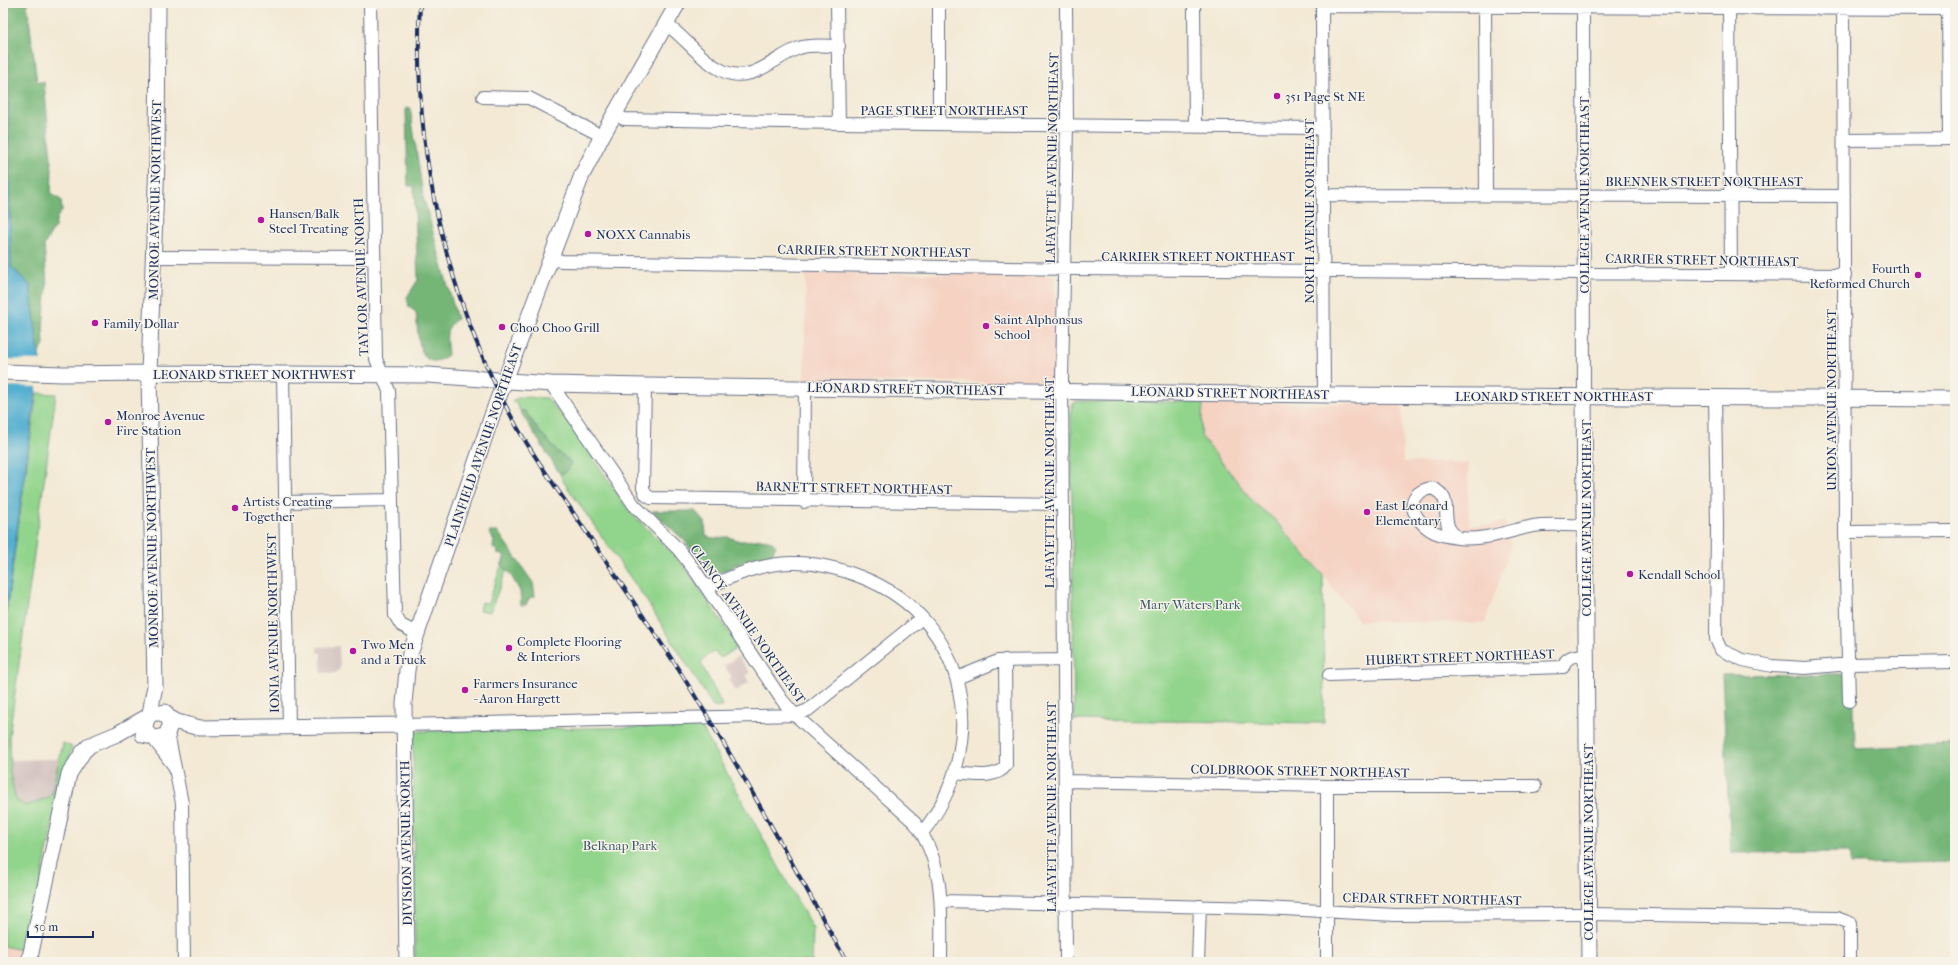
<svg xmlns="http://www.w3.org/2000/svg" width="1958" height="965" viewBox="0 0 1958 965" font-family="'IM FELL French Canon',serif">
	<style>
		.built { fill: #f5d2c2 }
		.industrial { fill: #d1bfbd }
		.green { fill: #91d48b; stroke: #568274 }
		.forest { fill: #74b677; stroke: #48726a }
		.water { fill: #52afd0; stroke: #366f97 }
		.pier { fill: #f3e9d4 }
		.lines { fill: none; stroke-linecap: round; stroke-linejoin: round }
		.minor-casing { stroke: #677087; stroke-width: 14 }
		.major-casing { stroke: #677087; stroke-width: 17 }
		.minor { stroke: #fff; stroke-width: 12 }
		.major { stroke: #fff; stroke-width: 15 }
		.rail-casing { stroke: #1b2f5e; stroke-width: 4 }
		.rail { stroke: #f7f3e8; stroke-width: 2.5; stroke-dasharray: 8; stroke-linecap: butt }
		.poi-dot { fill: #b5179e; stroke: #f7f3e8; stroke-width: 1.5 }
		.labels { text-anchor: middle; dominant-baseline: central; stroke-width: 3; stroke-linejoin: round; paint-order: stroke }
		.poi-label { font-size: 13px; fill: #1b2f5e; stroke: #f7f3e8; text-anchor: start }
		.street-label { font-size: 13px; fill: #1b2f5e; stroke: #f7f3e8 }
		.park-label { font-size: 13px; fill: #385869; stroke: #f7f3e8 }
	</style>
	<rect width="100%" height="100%" fill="#f7f3e8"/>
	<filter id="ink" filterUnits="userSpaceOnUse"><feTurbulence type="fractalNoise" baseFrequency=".025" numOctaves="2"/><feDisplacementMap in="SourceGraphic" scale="8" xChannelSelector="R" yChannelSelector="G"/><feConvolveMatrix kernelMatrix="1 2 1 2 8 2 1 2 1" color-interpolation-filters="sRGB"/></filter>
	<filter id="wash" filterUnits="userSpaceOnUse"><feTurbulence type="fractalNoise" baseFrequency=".012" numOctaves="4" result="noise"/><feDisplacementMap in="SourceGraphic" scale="16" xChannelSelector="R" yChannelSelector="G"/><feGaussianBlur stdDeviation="0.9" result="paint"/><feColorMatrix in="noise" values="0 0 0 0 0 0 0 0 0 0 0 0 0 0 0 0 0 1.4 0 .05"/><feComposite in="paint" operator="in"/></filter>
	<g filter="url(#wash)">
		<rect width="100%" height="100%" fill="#f3e9d4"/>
		<path class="built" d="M806,272L1055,275L1056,383L804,381Z
			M1203,402L1402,404L1403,462L1468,463L1469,525H1488L1505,521L1511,546L1485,623L1359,621L1323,575L1274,519L1255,504L1201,436Z
			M3,946L27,951L24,962H3Z"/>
		<path class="industrial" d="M339,646L340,668L336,673H321V653H318L317,647Z
			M738,656L750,673L745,676L749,682L736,691L728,680L732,677L724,666Z
			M59,759L51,796L26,806L16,800L10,773V760Z"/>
		<path class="green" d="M37,393L56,394L9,737L10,773L16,800L26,806L51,796L63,743L72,747L55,812L27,951L3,946V635Z
			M522,397L547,398L575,431L629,511L673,554L686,569L739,647L721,658L714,652L706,656L701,663L723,707L713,706L648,603L563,481L560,474L566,472L568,459C547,447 539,429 525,411H520L516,402H512L515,399Z
			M1077,401L1203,402L1201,436L1255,504L1274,519L1323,575L1324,723L1074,720L1071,409L1073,404Z
			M502,564L506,571L490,612L479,610L481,602L488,603Z
			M701,726L813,929L812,962H415L413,744L415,733L421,731Z"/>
		<path class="forest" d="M6,3H27L37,82H44L52,169L51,194L61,200L62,211L57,217L55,227L44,245L47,286L43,327L44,345L39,352L30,285L11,267Z
			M410,107L423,196L457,319C443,328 447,340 448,355C417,378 418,330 416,312L409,307L407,297L418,280L414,186H408L406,108Z
			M520,411H525L539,433L544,436L559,454L571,463L566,472L560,474Z
			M652,511H695L705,522L706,536C714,540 720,537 728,537C732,538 736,540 740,541C753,542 767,534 776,546L771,555L740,563L725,571L708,573L684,540Z
			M489,532H498L533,583L535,596L529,598L526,605H521L520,591L509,572L506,571L502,564L505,556L498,554L497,550L493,548L494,540Z
			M1853,674L1855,748L1955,744V862L1850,864V852L1731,853L1722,675Z"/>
		<path class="water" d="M3,3H6L11,267L30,285L40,360L3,635Z"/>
		<path class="pier" d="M3,359L41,360L39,387L3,386Z"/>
	</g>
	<g filter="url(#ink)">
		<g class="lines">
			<g class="minor-casing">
				<path id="minor" d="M370,3L376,359L389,391L395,615L401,625L416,633
					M837,3L839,123
					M939,3V124
					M1194,3L1195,126
					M1322,3L1324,395
					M1583,3L1584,397
					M1729,3L1731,274
					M1843,3L1845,532L1849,701
					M1948,3L1949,139
					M1322,6L1955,9
					M1485,7L1486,195
					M666,24C686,38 700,60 723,71C752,85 774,57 799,48C811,44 826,46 839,46
					M483,97L529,98L602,136
					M615,114L624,119L839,123L1323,128
					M1844,140L1955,139
					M1323,195L1844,196
					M154,257L374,258
					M551,259L562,261L1074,269L1845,275
					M283,375L289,727
					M551,384L634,505L679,550L696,572L782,700L795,715L915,823C946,866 941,912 941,962
					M645,386L643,488L646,495L651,498L1063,504
					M1715,397L1717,525L1716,639L1721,650L1743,660L1772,666L1805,668L1849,664L1955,662
					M285,502L392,500
					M804,502L805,388
					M1845,532L1955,531
					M1458,538C1454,535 1450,532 1448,526C1443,510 1452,497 1432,488C1400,494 1413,521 1434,532C1441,535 1450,537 1458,538C1484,541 1509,531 1533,526C1550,523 1569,526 1586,525
					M707,588C734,575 760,564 790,563C814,562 839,568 861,577C970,619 992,746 922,833
					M1329,675L1563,667C1566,655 1576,656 1587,655
					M957,678L998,661L1064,660
					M404,725L795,715L808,710L922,618
					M168,733L182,803L184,962
					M152,737L174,766
					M955,773C970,774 997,780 1006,765L1005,660
					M1065,781L1327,786H1535
					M1327,786V962
					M941,901L1264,908L1395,915L1588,914L1837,918L1850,923V962
					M1066,962L1062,380L1067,124L1066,3
					M1198,962L1200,906"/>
			</g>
			<g class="major-casing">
				<path id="major" d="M3,372L63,374L149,373L428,375L551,384L645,386L1324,395L1955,399
					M1584,397L1589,962
					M143,735L157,738L166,735L171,724L165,712
					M152,737C139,729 148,720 151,709C152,702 153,694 155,687L149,373L157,160L158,3
					M29,962L69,774L83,752L90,745L117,734L154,713H161L177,722L200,728L404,725
					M407,962L404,704L407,670L410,654L495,407L582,175L602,136L678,3"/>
			</g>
			<use href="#minor" class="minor"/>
			<use href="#major" class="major"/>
			<g class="rail-casing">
				<path id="rail" d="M420,3C412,149 446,299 517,427C533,455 552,482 570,508C605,560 641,612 675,664C737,761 791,862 847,962"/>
			</g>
			<use href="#rail" class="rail"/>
		</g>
	</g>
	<g class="poi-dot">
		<circle cx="1277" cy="96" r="4"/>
		<circle cx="261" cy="220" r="4"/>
		<circle cx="588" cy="234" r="4"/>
		<circle cx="1918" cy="275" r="4"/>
		<circle cx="95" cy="323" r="4"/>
		<circle cx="986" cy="326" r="4"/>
		<circle cx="502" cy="327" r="4"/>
		<circle cx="108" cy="422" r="4"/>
		<circle cx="235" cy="508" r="4"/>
		<circle cx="1367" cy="512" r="4"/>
		<circle cx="1630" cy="574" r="4"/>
		<circle cx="509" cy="648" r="4"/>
		<circle cx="353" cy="651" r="4"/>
		<circle cx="465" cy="690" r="4"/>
	</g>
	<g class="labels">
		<g class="poi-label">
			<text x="1285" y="96">351 Page St NE</text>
			<text x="269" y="213">Hansen/Balk<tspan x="269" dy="15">Steel Treating</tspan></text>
			<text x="596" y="234">NOXX Cannabis</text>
			<text x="1910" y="268" text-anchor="end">Fourth<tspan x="1910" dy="15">Reformed Church</tspan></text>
			<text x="994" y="319">Saint Alphonsus<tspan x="994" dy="15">School</tspan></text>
			<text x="103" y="323">Family Dollar</text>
			<text x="510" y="327">Choo Choo Grill</text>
			<text x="116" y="415">Monroe Avenue<tspan x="116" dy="15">Fire Station</tspan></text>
			<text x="243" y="501">Artists Creating<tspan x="243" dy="15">Together</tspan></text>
			<text x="1375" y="505">East Leonard<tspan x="1375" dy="15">Elementary</tspan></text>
			<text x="1638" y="574">Kendall School</text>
			<text x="517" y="641">Complete Flooring<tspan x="517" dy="15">&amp; Interiors</tspan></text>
			<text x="361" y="644">Two Men<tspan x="361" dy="15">and a Truck</tspan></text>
			<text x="473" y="683">Farmers Insurance<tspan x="473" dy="15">- Aaron Hargett</tspan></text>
		</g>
		<g class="street-label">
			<text x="944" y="110">PAGE STREET NORTHEAST</text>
			<text transform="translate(1052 158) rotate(-89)">LAFAYETTE AVENUE NORTHEAST</text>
			<text x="1704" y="181">BRENNER STREET NORTHEAST</text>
			<text transform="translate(1584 195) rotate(-90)">COLLEGE AVENUE NORTHEAST</text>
			<text transform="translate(155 200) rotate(-89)">MONROE AVENUE NORTHWEST</text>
			<text transform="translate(1309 211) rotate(-90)">NORTH AVENUE NORTHEAST</text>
			<text transform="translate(874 251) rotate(1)">CARRIER STREET NORTHEAST</text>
			<text x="1198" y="256">CARRIER STREET NORTHEAST</text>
			<text transform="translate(1702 260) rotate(1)">CARRIER STREET NORTHEAST</text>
			<text transform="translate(361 277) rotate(-92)">TAYLOR AVENUE NORTH</text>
			<text x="254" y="374">LEONARD STREET NORTHWEST</text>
			<text transform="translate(906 389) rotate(1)">LEONARD STREET NORTHEAST</text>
			<text transform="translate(1230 393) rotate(1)">LEONARD STREET NORTHEAST</text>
			<text x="1554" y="396">LEONARD STREET NORTHEAST</text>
			<text transform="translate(1831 400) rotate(-90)">UNION AVENUE NORTHEAST</text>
			<text transform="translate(483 445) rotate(-71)">PLAINFIELD AVENUE NORTHEAST</text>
			<text transform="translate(1049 483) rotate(-90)">LAFAYETTE AVENUE NORTHEAST</text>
			<text transform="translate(854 488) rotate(1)">BARNETT STREET NORTHEAST</text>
			<text transform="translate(1586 518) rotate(-90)">COLLEGE AVENUE NORTHEAST</text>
			<text transform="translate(152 548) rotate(-91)">MONROE AVENUE NORTHWEST</text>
			<text transform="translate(273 623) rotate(-91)">IONIA AVENUE NORTHWEST</text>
			<text transform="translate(748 624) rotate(55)">CLANCY AVENUE NORTHEAST</text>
			<text transform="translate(1460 657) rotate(-2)">HUBERT STREET NORTHEAST</text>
			<text transform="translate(1300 771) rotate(1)">COLDBROOK STREET NORTHEAST</text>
			<text transform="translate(1051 807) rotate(-90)">LAFAYETTE AVENUE NORTHEAST</text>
			<text transform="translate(1588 842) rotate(-90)">COLLEGE AVENUE NORTHEAST</text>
			<text transform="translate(406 843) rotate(-91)">DIVISION AVENUE NORTH</text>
			<text transform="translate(1432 899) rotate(1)">CEDAR STREET NORTHEAST</text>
		</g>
		<g class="park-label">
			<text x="1190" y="604">Mary Waters Park</text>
			<text x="620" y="845">Belknap Park</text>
		</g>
	</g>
	<rect width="1958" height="965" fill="none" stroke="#f7f3e8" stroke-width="16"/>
	<path d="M28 931v6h65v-6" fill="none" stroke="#1b2f5e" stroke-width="2"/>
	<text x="34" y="931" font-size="12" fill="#1b2f5e" stroke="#f7f3e8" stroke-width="3" paint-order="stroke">50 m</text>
</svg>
